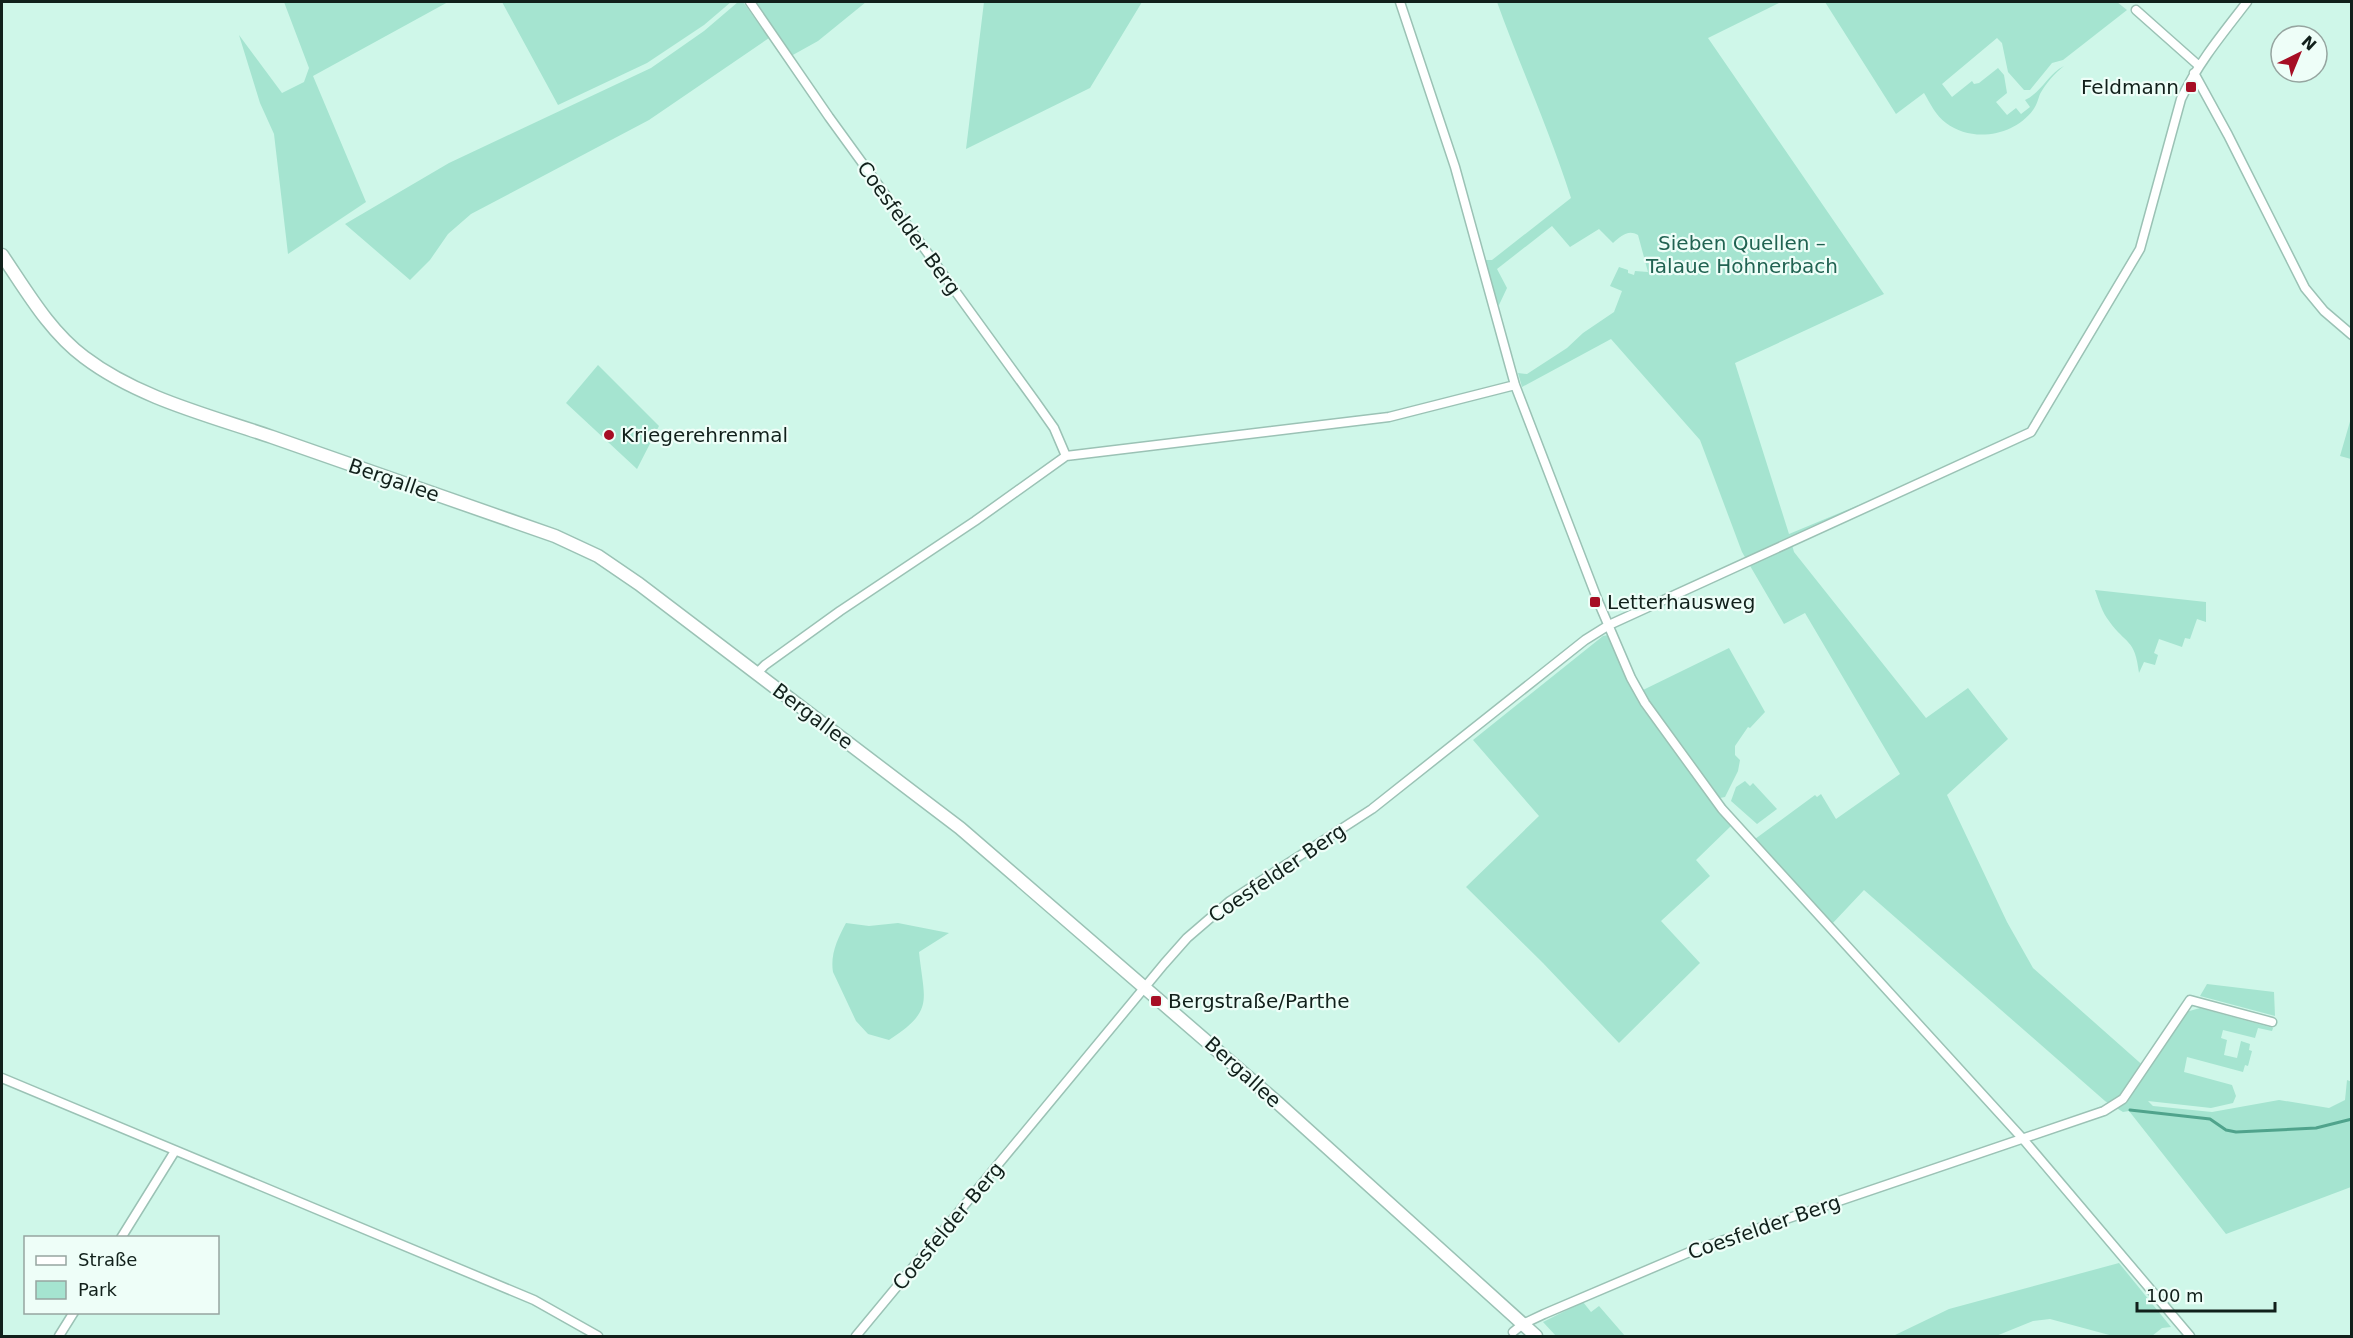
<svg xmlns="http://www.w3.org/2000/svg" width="2353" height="1338" viewBox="0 0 2353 1338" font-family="'DejaVu Sans',sans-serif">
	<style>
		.green { fill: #a5e4d0 }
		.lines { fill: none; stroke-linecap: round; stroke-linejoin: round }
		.stream { stroke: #50a38c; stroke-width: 3 }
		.street-casing { stroke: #9bc2b5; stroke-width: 11 }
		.secondary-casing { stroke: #9bc2b5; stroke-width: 15 }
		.street { stroke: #fff; stroke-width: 8 }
		.secondary { stroke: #fff; stroke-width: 12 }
		.poi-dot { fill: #a60e24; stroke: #eefef8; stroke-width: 2 }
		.labels { text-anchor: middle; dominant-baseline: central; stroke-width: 4.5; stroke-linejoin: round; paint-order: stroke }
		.poi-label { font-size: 20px; fill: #11201b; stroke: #eefef8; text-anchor: start }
		.street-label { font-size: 20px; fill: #11201b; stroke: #eefef8 }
		.park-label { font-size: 20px; fill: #216352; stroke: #eefef8 }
	</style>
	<rect width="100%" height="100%" fill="#cff7e9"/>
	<path class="green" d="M284,2H448L313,76L366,202L288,254L274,134L260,103L239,35L282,93L304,82L309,68Z
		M502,2H731L704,25L647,63L558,105Z
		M738,2H743L769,38L649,120L471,214L448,234L430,260L410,280L345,224L449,163L651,68L704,31Z
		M753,2H866L818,41L791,56Z
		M984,2H1142L1090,88L966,149Z
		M1497,2H1781L1708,38L1884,294L1735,363L1789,534L1866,502L1790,538L1794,552L1926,718L1968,688L2008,739L1947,795L2007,922L2033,968L2147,1069L2186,1012L2200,1008L2273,1028L2272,1031L2258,1028L2255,1038L2223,1030L2221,1038L2227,1040L2224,1055L2237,1058L2241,1041L2250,1044L2249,1050L2252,1051L2248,1066L2245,1065L2243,1072L2187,1057L2184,1072L2232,1085L2236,1096L2233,1103L2211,1108L2148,1101L2153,1106L2212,1112L2279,1100L2329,1108L2345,1100L2347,1080L2352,1082L2351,1187L2226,1234L2129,1111L2123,1112L2105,1101L1864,890L1831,925L1755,839L1815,795L1817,797L1821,794L1836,819L1900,774L1805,613L1784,624L1742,552L1700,440L1611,339L1522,387L1518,373L1527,374L1567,348L1583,333L1614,312L1622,291L1610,286L1619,267L1628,270V273L1634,275L1635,271L1648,272L1638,235C1628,229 1621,236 1613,243L1599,229L1570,247L1552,226L1497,269L1507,288L1499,305L1497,304L1485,260H1492L1571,198C1550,132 1521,68 1497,2Z
		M1825,2H2117L2127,10L2063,60L2052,63L2030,90H2024L2008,72L2002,43L1997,38L1942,84L1952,97L1972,81L1974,84L1979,83L1998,68L2004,75L2007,93L1996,102L2007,115L2016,108L2021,114L2030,107L2025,100C2042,92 2048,74 2064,66C2055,73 2046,83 2040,94C2038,99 2037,105 2033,110C2014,136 1972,143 1946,123C1936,116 1930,103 1924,93L1896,114Z
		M598,365L659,426L637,469L566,403Z
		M2351,418L2352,459H2351L2340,456Z
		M2095,590L2206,602V622L2197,619L2190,639L2185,638L2182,647L2159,639L2154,653L2158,655L2155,665L2144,662L2139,673C2135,638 2126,645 2109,621C2102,612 2099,601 2095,590Z
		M1608,635L1642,708L1732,825L1696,860L1710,876L1661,921L1700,963L1619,1043L1543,963L1466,887L1539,816L1473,740L1603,636Z
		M1729,648L1765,712L1750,728L1748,727L1735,746V755L1740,760L1738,771L1725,797L1720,798L1651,706L1643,690Z
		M1745,781L1750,786L1753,783L1777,809L1757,824L1731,801L1736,787Z
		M846,923L869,926L898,923L949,933L919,952C924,1001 935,1010 889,1040L868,1034L856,1021L833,972C830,954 838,938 846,923Z
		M2207,984L2274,992L2275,1016L2200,996Z
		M2119,1263L2171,1327L2162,1328L2152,1336H2113L2050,1319L2033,1321L1996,1336H1893L1949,1309Z
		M1583,1302L1591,1312L1599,1306L1625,1336H1556L1543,1322Z"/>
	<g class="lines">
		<path class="stream" d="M2130,1110L2210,1119L2226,1130L2236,1132L2316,1128L2352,1119"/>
		<g class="street-casing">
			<path id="street" d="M750,2L829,117L1035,401L1054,428L1066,456
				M1400,2L1455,167L1515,385L1598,601L1631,678L1645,703L1722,809L2023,1139L2190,1336
				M2136,10L2198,65
				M2194,73L2228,135L2305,288L2324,311L2352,335
				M757,673L765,665L840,611L975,521L1066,456L1389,417L1515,385
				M2,1078L534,1300L598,1336
				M121,1238L175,1151
				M1513,1332L1523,1324L1544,1314L1692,1251L2104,1111L2123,1099L2190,1000L2272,1022
				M59,1336L74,1312
				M856,1336L1164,964L1187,938L1230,901L1372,809L1585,640L1609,625L2031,432L2140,249L2181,99C2198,63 2223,33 2247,2"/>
		</g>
		<g class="secondary-casing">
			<path id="secondary" d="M2,255C26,290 49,331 84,357C138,398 208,415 272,437C366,470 461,503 555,536L598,556L639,584L960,828L1279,1104L1536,1336"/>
		</g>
		<use href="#street" class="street"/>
		<use href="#secondary" class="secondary"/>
	</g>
	<g class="poi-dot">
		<rect x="2185" y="81" width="12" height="12" rx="3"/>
		<circle cx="609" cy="435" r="6"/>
		<rect x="1589" y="596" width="12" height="12" rx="3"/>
		<rect x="1150" y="995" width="12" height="12" rx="3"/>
	</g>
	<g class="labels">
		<g class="poi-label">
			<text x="2179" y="87" text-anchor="end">Feldmann</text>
			<text x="621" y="435">Kriegerehrenmal</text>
			<text x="1607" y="602">Letterhausweg</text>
			<text x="1168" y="1001">Bergstraße/Parthe</text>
		</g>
		<g class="street-label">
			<text transform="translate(909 228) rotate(54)">Coesfelder Berg</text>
			<text transform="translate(394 480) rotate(19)">Bergallee</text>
			<text transform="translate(813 716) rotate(37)">Bergallee</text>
			<text transform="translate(1277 873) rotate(-34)">Coesfelder Berg</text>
			<text transform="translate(1243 1072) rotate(42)">Bergallee</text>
			<text transform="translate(948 1226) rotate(-50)">Coesfelder Berg</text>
			<text transform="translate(1764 1227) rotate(-19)">Coesfelder Berg</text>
		</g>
		<g class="park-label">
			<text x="1742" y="243">Sieben Quellen –<tspan x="1742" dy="23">Talaue Hohnerbach</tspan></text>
		</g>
	</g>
	<rect width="2353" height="1338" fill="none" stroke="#11201b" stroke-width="6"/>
	<rect x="24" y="1236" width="195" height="78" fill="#eefef8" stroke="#96a5a0" stroke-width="1.5"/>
	<rect x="36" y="1256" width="30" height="9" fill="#ffffff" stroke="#96a5a0" stroke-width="1.5"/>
	<text x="78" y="1266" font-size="18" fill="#11201b">Straße</text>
	<rect x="36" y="1281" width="30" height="18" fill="#a5e4d0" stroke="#96a5a0" stroke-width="1.5"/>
	<text x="78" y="1296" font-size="18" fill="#11201b">Park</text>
	<g transform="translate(2299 54) rotate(43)"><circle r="28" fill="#eefef8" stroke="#96a5a0" stroke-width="1.5"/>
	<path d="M0-4.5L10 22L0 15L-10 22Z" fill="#a60e24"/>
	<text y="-9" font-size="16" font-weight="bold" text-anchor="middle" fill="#11201b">N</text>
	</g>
	<path d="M2137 1302v9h138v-9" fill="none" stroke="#11201b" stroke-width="3"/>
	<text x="2146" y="1302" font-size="18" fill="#11201b" stroke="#eefef8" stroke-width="4.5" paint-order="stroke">100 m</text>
</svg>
